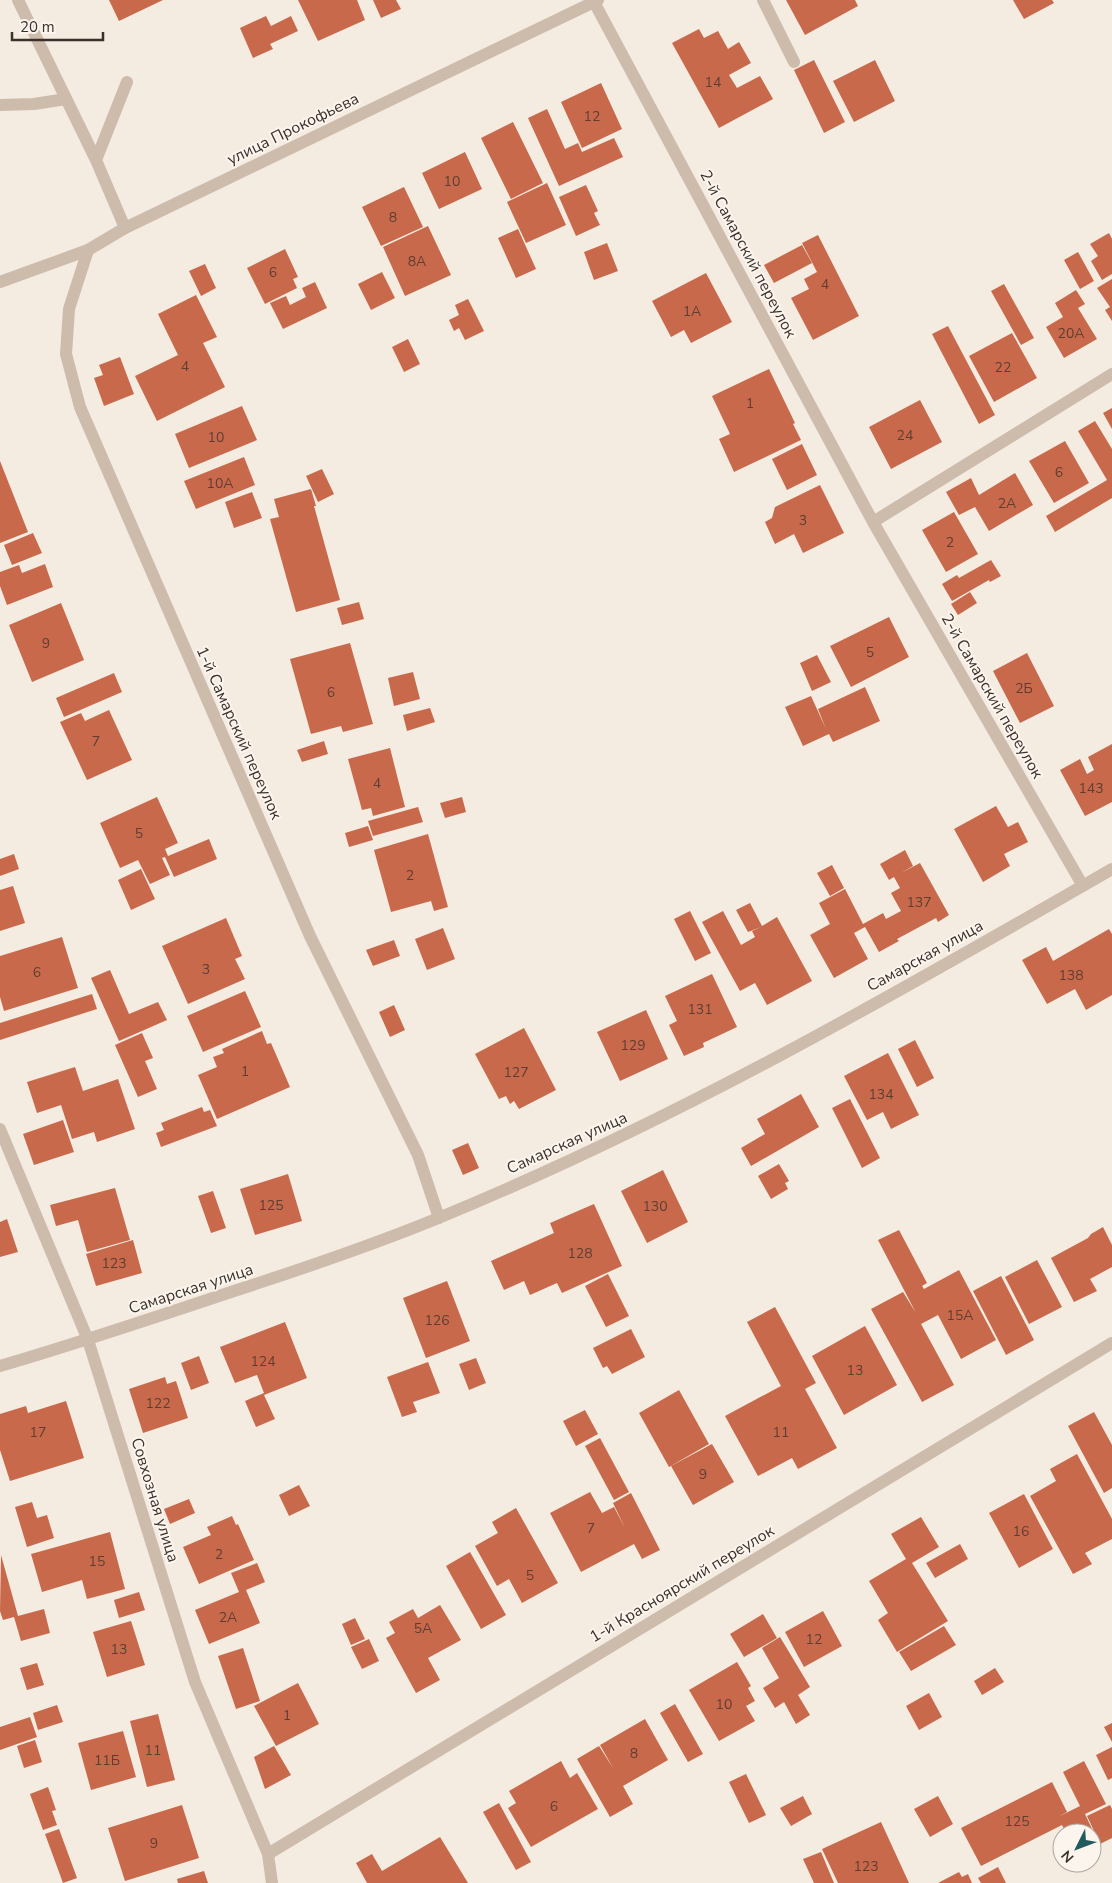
<svg xmlns="http://www.w3.org/2000/svg" width="1112" height="1883" viewBox="0 0 1112 1883" font-family="'Nunito Sans',sans-serif">
	<style>
		.building { fill: #c8694b }
		.lines { fill: none; stroke-linecap: round; stroke-linejoin: round }
		.service { stroke: #cdbbac; stroke-width: 12 }
		.minor { stroke: #cdbbac; stroke-width: 12 }
		.labels { text-anchor: middle; dominant-baseline: central; stroke-width: 4; stroke-linejoin: round; paint-order: stroke }
		.number-label { font-size: 14px; fill: #5e3e33 }
		.street-label { font-size: 16px; fill: #3b302b; stroke: #fbf5ee }
	</style>
	<rect width="100%" height="100%" fill="#f4ebe1"/>
	<path class="building" d="M109,0H163L119,21Z
		M298,0H357L365,20L318,41Z
		M373,0H396L401,9L381,18Z
		M786,0H855L858,6L805,35Z
		M1013,0H1052L1054,3L1024,19Z
		M266,16L271,26L291,16L298,31L270,44L273,49L253,58L240,28Z
		M699,29L704,38L718,31L728,49L739,42L751,63L729,75L737,88L760,76L773,99L719,128L672,43Z
		M814,60L845,122L824,133L794,70Z
		M875,60L895,101L854,122L833,81Z
		M601,83L622,129L582,148L561,102Z
		M547,109L565,149L578,143L582,152L614,138L623,157L559,186L528,118Z
		M513,122L543,183L511,199L481,138Z
		M465,152L482,189L439,209L422,173Z
		M547,183L566,225L526,243L507,202Z
		M586,185L598,211L594,213L600,225L576,236L559,197Z
		M404,187L423,227L381,246L362,207Z
		M428,226L451,275L405,296L383,247Z
		M518,229L536,269L516,278L498,238Z
		M1109,233L1112,239V274L1102,280L1091,261L1098,256L1090,244Z
		M818,235L859,316L813,340L791,298L809,289L804,279L817,272L802,243Z
		M607,243L618,271L594,280L584,252Z
		M802,245L812,263L774,283L764,265Z
		M285,249L298,277L293,279L297,288L265,304L247,268Z
		M1078,252L1094,281L1080,289L1064,260Z
		M205,264L216,288L201,296L189,271Z
		M382,272L395,298L371,310L358,284Z
		M706,273L732,322L691,343L684,330L671,337L652,301Z
		M1112,279V321L1105,310L1110,307L1097,288Z
		M315,282L327,308L283,329L270,303L286,296L290,305L306,297L302,288Z
		M1004,284L1034,338L1021,345L991,291Z
		M1076,290L1085,304L1078,308L1097,339L1064,358L1046,327L1063,317L1055,303Z
		M196,295L217,337L203,343L225,387L157,421L135,376L178,355L158,314Z
		M468,299L484,331L465,340L459,328L454,331L449,320L459,315L455,305Z
		M948,326L995,415L979,424L932,334Z
		M1012,333L1037,378L994,402L969,356Z
		M408,339L420,364L404,372L392,347Z
		M120,357L134,394L104,406L94,378L103,375L99,365Z
		M769,369L795,423L793,424L801,440L734,472L719,439L730,434L712,396Z
		M920,400L942,442L891,469L869,427Z
		M242,406L257,440L189,468L175,434Z
		M1112,408V429L1103,413Z
		M1095,421L1112,449V498L1055,532L1046,516L1107,480L1078,431Z
		M1065,441L1089,483L1054,503L1029,461Z
		M802,444L817,475L787,490L772,459Z
		M244,457L255,485L196,509L184,481Z
		M0,461L28,532L0,543Z
		M322,469L334,494L318,502L306,476Z
		M1015,473L1033,505L989,531L975,507L959,515L946,492L971,478L979,495Z
		M820,485L844,533L803,553L794,534L775,544L765,522L772,518L775,507Z
		M311,489L316,506H314L340,600L296,612L270,519L279,517L274,499Z
		M252,492L262,518L234,528L225,502Z
		M954,512L978,554L946,572L922,530Z
		M33,533L42,553L12,565L4,545Z
		M991,560L1001,576L990,582L989,580L952,601L942,584L957,575L959,578Z
		M45,564L53,587L7,605L0,586V572L19,565L22,573Z
		M970,592L977,603L958,615L951,604Z
		M359,602L364,619L342,625L337,608Z
		M61,603L84,660L32,682L9,625Z
		M889,617L909,657L851,687L830,646Z
		M350,643L373,724L343,732L341,726L311,734L290,659Z
		M1027,653L1054,706L1020,723L993,671Z
		M817,655L831,682L812,691L800,663Z
		M413,672L420,699L394,706L388,678Z
		M114,673L122,692L64,717L56,698Z
		M865,687L880,721L833,742L829,734L803,746L785,707L811,696L826,729L818,709Z
		M430,708L435,722L407,731L403,715Z
		M109,710L132,760L87,780L60,722L81,713L85,721Z
		M324,741L328,754L302,762L297,750Z
		M1112,744V802L1085,816L1060,770L1080,759L1087,774L1094,770L1088,757Z
		M390,748L405,807L373,816L371,808L362,810L348,759Z
		M157,797L178,843L165,849L168,856L209,839L217,859L174,877L165,857L162,858L170,875L150,884L138,860L120,868L100,823Z
		M462,797L466,812L445,818L440,803Z
		M996,806L1008,827L1018,822L1028,842L1004,854L1010,866L983,882L954,829Z
		M418,807L423,822L373,836L368,821Z
		M368,826L373,840L349,847L345,833Z
		M428,834L448,907L434,911L431,901L391,912L374,850Z
		M905,850L913,866L901,873L920,863L949,915L938,922L936,918L897,939L899,941L879,952L865,927L854,933L868,959L834,978L810,935L830,924L819,903L845,889L863,924L883,913L886,919L901,911L891,893L900,888L894,877L889,880L880,864Z
		M14,854L19,869L0,876V859Z
		M832,865L844,888L830,896L817,873Z
		M141,869L155,899L131,910L118,880Z
		M13,886L25,923L0,931V890Z
		M750,903L762,926L777,917L812,981L767,1005L755,983L740,991L702,922L723,911L741,945L755,937L752,931L761,927L748,932L736,910Z
		M690,911L711,953L695,961L674,919Z
		M226,918L242,956L235,959L245,979L188,1004L162,946Z
		M443,928L455,959L427,970L415,939Z
		M1109,929L1112,934V995L1086,1010L1075,989L1047,1004L1022,960L1046,947L1053,961Z
		M62,937L78,988L4,1011L0,997V956Z
		M394,940L400,956L373,966L366,950Z
		M110,970L129,1014L158,1002L167,1020L119,1041L91,978Z
		M712,974L737,1027L703,1043L704,1047L684,1056L669,1025L677,1021L665,996Z
		M245,991L261,1027L203,1052L187,1016Z
		M92,994L97,1009L0,1040V1023Z
		M394,1005L405,1030L390,1037L379,1012Z
		M646,1010L668,1059L620,1081L597,1032Z
		M524,1028L556,1090L519,1109L514,1101L510,1104L506,1096L499,1099L475,1054Z
		M262,1031L267,1044L271,1043L290,1087L217,1119L198,1075L217,1067L213,1057L224,1053L222,1049Z
		M142,1033L153,1058L145,1061L157,1089L138,1097L115,1045Z
		M915,1040L934,1078L917,1087L898,1049Z
		M888,1053L919,1115L891,1129L883,1112L867,1120L844,1076Z
		M75,1067L83,1091L118,1079L135,1129L97,1142L94,1132L72,1139L61,1105L37,1113L27,1082Z
		M801,1094L819,1127L751,1166L741,1148L765,1134L757,1119Z
		M850,1099L880,1158L862,1168L832,1108Z
		M202,1107L204,1112L210,1110L217,1126L161,1147L156,1133L164,1130L161,1123Z
		M63,1120L74,1152L34,1165L23,1134Z
		M468,1143L479,1168L463,1175L452,1150Z
		M779,1164L789,1181L785,1183L788,1189L771,1199L758,1176Z
		M663,1170L688,1222L647,1243L621,1191Z
		M288,1174L302,1221L255,1235L240,1189Z
		M115,1188L130,1240L87,1252L78,1220L56,1226L50,1205Z
		M213,1191L226,1228L211,1233L198,1196Z
		M594,1204L622,1266L562,1293L557,1283L530,1295L524,1281L504,1290L491,1261L554,1233L550,1223Z
		M7,1219L18,1252L0,1257V1222Z
		M1103,1227L1112,1245V1267L1090,1279L1097,1291L1074,1302L1051,1258L1088,1238L1091,1234Z
		M899,1230L927,1283L922,1286L924,1289L959,1270L996,1340L961,1359L938,1315L921,1324L954,1385L922,1402L871,1309L903,1292L916,1313L878,1240Z
		M133,1240L142,1273L96,1286L86,1254Z
		M1037,1260L1062,1307L1029,1324L1005,1277Z
		M608,1274L629,1316L606,1327L585,1286Z
		M1001,1276L1034,1340L1006,1355L973,1291Z
		M447,1281L470,1341L426,1358L403,1298Z
		M775,1307L816,1383L805,1389L837,1448L798,1469L792,1458L758,1476L725,1416L781,1386L747,1322Z
		M285,1322L307,1378L264,1395L275,1419L256,1427L245,1401L264,1393L257,1375L235,1383L220,1347Z
		M865,1326L897,1385L844,1415L812,1356Z
		M631,1329L645,1357L612,1374L607,1366L603,1368L593,1348Z
		M199,1356L209,1383L191,1390L181,1363Z
		M476,1358L486,1383L469,1390L459,1364Z
		M428,1362L440,1393L413,1402L417,1412L402,1417L387,1377Z
		M165,1377L167,1384L176,1381L188,1418L143,1433L129,1389Z
		M679,1390L709,1444L669,1467L639,1413Z
		M66,1401L84,1458L10,1481L0,1450V1414L26,1406L28,1413Z
		M585,1410L598,1434L576,1446L563,1421Z
		M1094,1412L1112,1445V1488L1104,1493L1068,1426Z
		M600,1438L629,1492L614,1500L585,1446Z
		M712,1444L734,1482L693,1505L671,1466Z
		M1077,1454L1112,1519V1539L1085,1553L1092,1564L1073,1574L1030,1496L1056,1481L1050,1469Z
		M299,1485L310,1506L289,1516L279,1495Z
		M590,1492L602,1513L614,1507L625,1528L613,1503L631,1493L660,1550L642,1559L634,1544L581,1572L550,1513Z
		M1024,1494L1053,1549L1019,1568L989,1513Z
		M189,1499L195,1513L170,1524L164,1509Z
		M32,1502L37,1518L47,1515L54,1538L27,1547L15,1507Z
		M516,1508L558,1583L522,1603L509,1579L497,1586L475,1546L498,1533L492,1522Z
		M232,1516L236,1525L238,1524L254,1560L199,1584L183,1547L211,1535L207,1527Z
		M921,1517L939,1547L912,1563L948,1621L897,1652L878,1620L888,1613L869,1581L906,1559L891,1534Z
		M110,1532L125,1589L87,1599L82,1580L42,1592L31,1554Z
		M960,1544L968,1559L935,1578L926,1563Z
		M470,1552L506,1615L481,1629L446,1566Z
		M1,1555L18,1616L44,1609L50,1633L21,1641L14,1617L3,1620L0,1611Z
		M257,1563L265,1582L246,1590L260,1623L209,1644L195,1610L239,1592L231,1573Z
		M139,1592L145,1610L119,1618L114,1600Z
		M440,1605L461,1640L428,1658L440,1680L416,1693L386,1638L395,1633L389,1622L413,1609L418,1618Z
		M823,1611L842,1646L804,1667L785,1632Z
		M763,1614L777,1638L744,1657L730,1634Z
		M355,1618L365,1639L351,1645L342,1624Z
		M131,1621L145,1665L107,1677L93,1632Z
		M944,1626L956,1645L911,1671L899,1652Z
		M780,1637L810,1687L798,1695L810,1715L796,1724L784,1702L775,1708L763,1688L779,1678L762,1648Z
		M369,1639L379,1661L362,1669L351,1647Z
		M243,1648L260,1701L236,1709L218,1656Z
		M737,1662L751,1686L748,1688L755,1701L746,1706L755,1721L719,1741L689,1690Z
		M37,1663L44,1685L27,1690L20,1668Z
		M995,1668L1004,1682L982,1695L974,1681Z
		M298,1683L319,1724L276,1746L254,1706Z
		M929,1693L942,1717L919,1730L906,1706Z
		M675,1704L703,1754L688,1762L660,1713Z
		M57,1705L63,1722L38,1730L33,1713Z
		M158,1714L175,1780L147,1787L130,1721Z
		M30,1717L37,1737L0,1750V1727Z
		M645,1719L668,1760L623,1786L633,1804L610,1817L577,1759L599,1746L613,1768L600,1745Z
		M1112,1723V1742L1104,1727Z
		M123,1731L136,1777L91,1790L78,1743Z
		M35,1740L42,1762L24,1768L17,1746Z
		M274,1746L291,1775L265,1789L254,1757Z
		M1112,1747V1778L1108,1780L1096,1755Z
		M561,1761L570,1778L577,1773L598,1809L531,1847L508,1808L516,1803L509,1791Z
		M1084,1761L1106,1804L1085,1814L1100,1846L1092,1849V1833H1066L1062,1825L981,1866L961,1828L1052,1782L1067,1812L1058,1817L1080,1806L1063,1772Z
		M746,1774L766,1815L749,1823L729,1782Z
		M48,1787L56,1810L52,1811L57,1825L43,1830L30,1794Z
		M803,1796L812,1814L791,1826L780,1808Z
		M938,1796L953,1824L930,1837L914,1809Z
		M499,1803L531,1862L516,1870L483,1812Z
		M182,1805L199,1858L125,1881L108,1828Z
		M1110,1805L1112,1809V1838L1100,1844L1087,1816Z
		M881,1822L909,1883H838L822,1849Z
		M59,1829L77,1878L63,1883L45,1834Z
		M440,1837L468,1883H367L356,1863L372,1854L382,1871Z
		M821,1852L834,1883H814L803,1859Z
		M998,1867L1006,1883H981L978,1878Z
		M204,1871L208,1883H178L177,1879Z
		M959,1872L962,1877L968,1874L972,1883H938Z"/>
	<g class="lines">
		<path class="service" d="M18,0L96,160L125,228
			M763,0L794,62
			M96,160L127,82"/>
		<path class="minor" d="M594,2L873,522L1083,886
			M0,105L34,104L66,99
			M88,250L69,309L66,354L80,407L310,936L418,1155L439,1218
			M0,282L88,250L125,228L598,0
			M873,522L1112,374
			M0,1129L88,1340L195,1682L268,1854L272,1883
			M0,1366C79,1343 156,1317 234,1291C302,1269 370,1246 436,1219C671,1123 892,996 1112,869
			M268,1854L1112,1343"/>
	</g>
	<g class="labels">
		<g class="number-label">
			<text x="713" y="82">14</text>
			<text x="592" y="116">12</text>
			<text x="452" y="181">10</text>
			<text x="393" y="217">8</text>
			<text x="417" y="261">8А</text>
			<text x="273" y="272">6</text>
			<text x="825" y="284">4</text>
			<text x="692" y="311">1А</text>
			<text x="1071" y="333">20А</text>
			<text x="185" y="366">4</text>
			<text x="1003" y="367">22</text>
			<text x="750" y="403">1</text>
			<text x="905" y="435">24</text>
			<text x="216" y="437">10</text>
			<text x="1059" y="472">6</text>
			<text x="220" y="483">10А</text>
			<text x="1007" y="503">2А</text>
			<text x="803" y="520">3</text>
			<text x="950" y="542">2</text>
			<text x="46" y="643">9</text>
			<text x="870" y="652">5</text>
			<text x="1024" y="688">2Б</text>
			<text x="331" y="692">6</text>
			<text x="96" y="741">7</text>
			<text x="377" y="783">4</text>
			<text x="1091" y="788">143</text>
			<text x="139" y="833">5</text>
			<text x="410" y="875">2</text>
			<text x="919" y="902">137</text>
			<text x="206" y="969">3</text>
			<text x="37" y="972">6</text>
			<text x="1071" y="975">138</text>
			<text x="700" y="1009">131</text>
			<text x="633" y="1045">129</text>
			<text x="245" y="1071">1</text>
			<text x="516" y="1072">127</text>
			<text x="881" y="1094">134</text>
			<text x="271" y="1205">125</text>
			<text x="655" y="1206">130</text>
			<text x="580" y="1253">128</text>
			<text x="114" y="1263">123</text>
			<text x="960" y="1315">15А</text>
			<text x="437" y="1320">126</text>
			<text x="263" y="1361">124</text>
			<text x="855" y="1370">13</text>
			<text x="158" y="1403">122</text>
			<text x="38" y="1432">17</text>
			<text x="781" y="1432">11</text>
			<text x="703" y="1474">9</text>
			<text x="591" y="1528">7</text>
			<text x="1021" y="1531">16</text>
			<text x="219" y="1554">2</text>
			<text x="97" y="1561">15</text>
			<text x="530" y="1575">5</text>
			<text x="228" y="1617">2А</text>
			<text x="423" y="1628">5А</text>
			<text x="814" y="1639">12</text>
			<text x="119" y="1649">13</text>
			<text x="724" y="1704">10</text>
			<text x="287" y="1715">1</text>
			<text x="153" y="1750">11</text>
			<text x="634" y="1753">8</text>
			<text x="107" y="1760">11Б</text>
			<text x="554" y="1806">6</text>
			<text x="1017" y="1821">125</text>
			<text x="154" y="1843">9</text>
			<text x="866" y="1866">123</text>
		</g>
		<g class="street-label">
			<text transform="translate(293 129) rotate(-26)">улица Прокофьева</text>
			<text transform="translate(748 254) rotate(62)">2-й Самарский переулок</text>
			<text transform="translate(992 696) rotate(60)">2-й Самарский переулок</text>
			<text transform="translate(239 733) rotate(66)">1-й Самарский переулок</text>
			<text transform="translate(925 956) rotate(-29)">Самарская улица</text>
			<text transform="translate(567 1143) rotate(-24)">Самарская улица</text>
			<text transform="translate(191 1289) rotate(-18)">Самарская улица</text>
			<text transform="translate(155 1500) rotate(73)">Совхозная улица</text>
			<text transform="translate(682 1584) rotate(-31)">1-й Красноярский переулок</text>
		</g>
	</g>
	<g transform="translate(1077 1848) rotate(228)"><circle r="24" fill="#fbf5ee" stroke="#aea6a0"/>
	<path d="M0-4L9 19L0 12L-9 19Z" fill="#1f5a5e"/>
	<text y="-8" font-size="14" font-weight="bold" text-anchor="middle" fill="#3b302b">N</text>
	</g>
	<path d="M12 32v8h91v-8" fill="none" stroke="#3b302b" stroke-width="2.5"/>
	<text x="20" y="32" font-size="15" fill="#3b302b" stroke="#fbf5ee" stroke-width="4" paint-order="stroke">20 m</text>
</svg>
